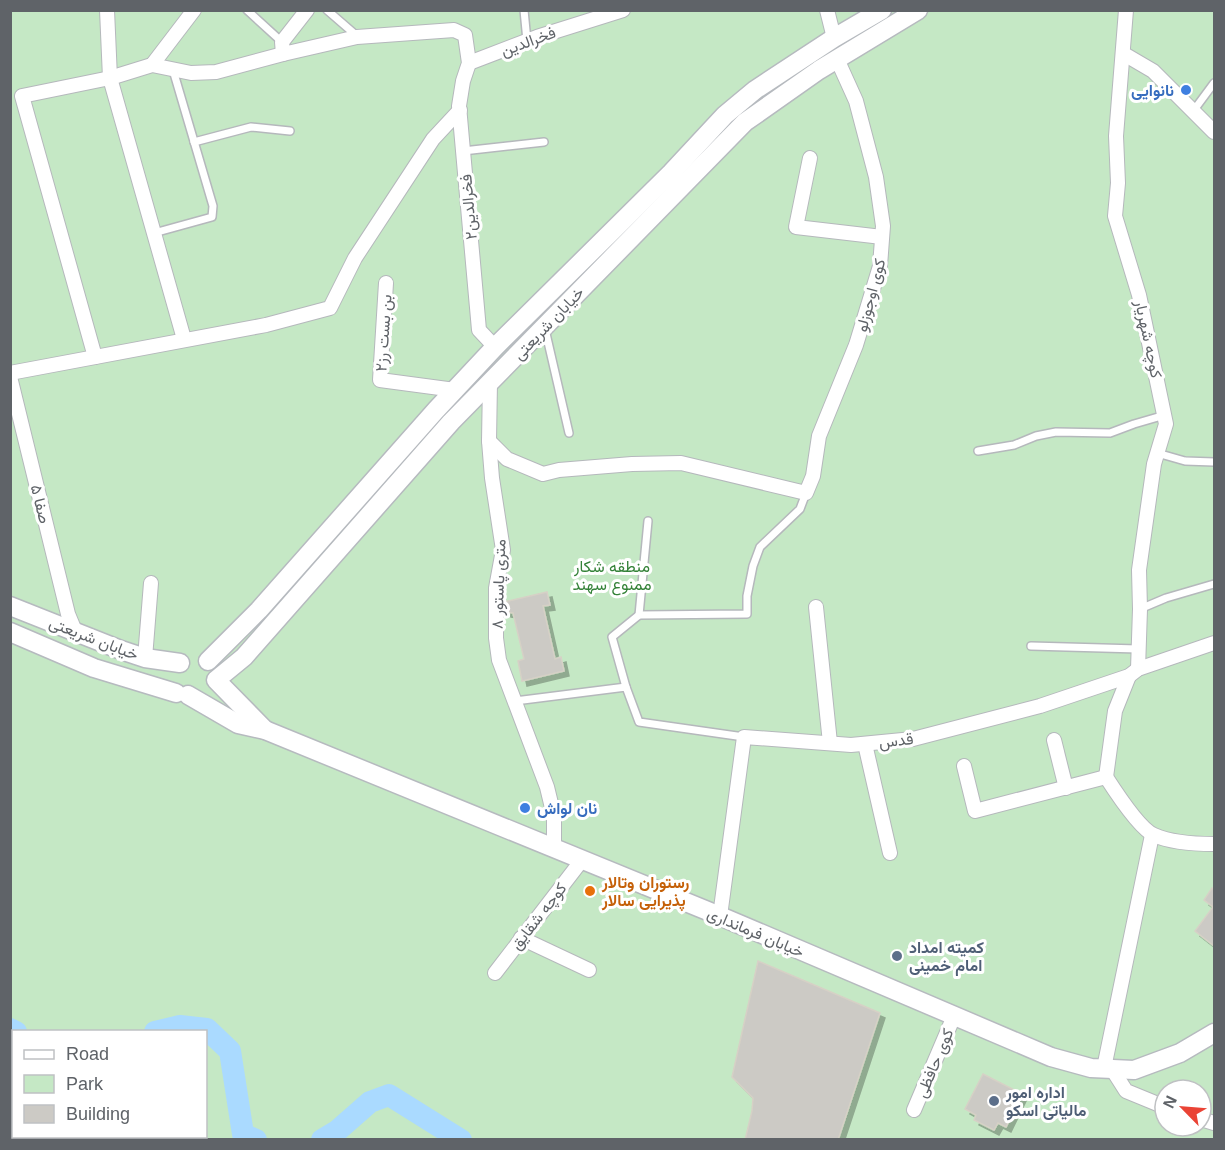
<svg xmlns="http://www.w3.org/2000/svg" width="1225" height="1150" font-family="Arial,Vazirmatn,sans-serif">
	<style>
		.green { fill: #c5e8c5; fill-rule: evenodd }
		.lines { fill: none; stroke-linecap: round; stroke-linejoin: round }
		.river { stroke: #aadaff; stroke-width: 22 }
		.building { fill: #cccac5; stroke: #d6d1c6; stroke-width: 1.5; filter: url(#shadow) }
		.service-casing { stroke: #b5b8bc; stroke-width: 10 }
		.minor-casing { stroke: #b5b8bc; stroke-width: 16 }
		.secondary-casing { stroke: #b6babf; stroke-width: 21 }
		.service { stroke: #fff; stroke-width: 7 }
		.minor { stroke: #fff; stroke-width: 14 }
		.secondary { stroke: #fff; stroke-width: 18 }
		.shop-dot { fill: #3f7fe0; stroke: #fff; stroke-width: 2 }
		.food-dot { fill: #e8710a; stroke: #fff; stroke-width: 2 }
		.service-dot { fill: #5c6f8a; stroke: #fff; stroke-width: 2 }
		.labels { text-anchor: middle; stroke-width: 6; stroke-linejoin: round; paint-order: stroke }
		.street-label { font-size: 16px; fill: #5f6368; stroke: #fff }
		.shop-label { font-size: 16px; font-weight: bold; fill: #366cbe; stroke: #fff; text-anchor: end }
		.park-label { font-size: 16px; fill: #348238; stroke: #fff }
		.food-label { font-size: 16px; font-weight: bold; fill: #c56008; stroke: #fff; text-anchor: start }
		.service-label { font-size: 16px; font-weight: bold; fill: #4e5e75; stroke: #fff; text-anchor: start }
	</style>
	<defs>
		<filter id="shadow"><feDropShadow dx="5" dy="5" stdDeviation="0" flood-color="#0004"/></filter>
	</defs>
	<rect width="100%" height="100%" fill="#f1efe8"/>
	<path class="green" d="M 10,11 L 1214,11 L 1214,1139 L 11,1139 ZM 14,1032 L 206,1032 L 206,1136 L 14,1136 ZM 1165,1090 L 1201,1090 L 1201,1126 L 1165,1126 Z"/>
	<g class="lines">
		<g class="river">
			<polyline points="10,1029 16,1032"/>
			<polyline points="155,1032 180,1026 207,1029 230,1051 243,1134 256,1140"/>
			<polyline points="322,1140 337,1131 370,1102 389,1095 461,1140"/>
		</g>
	</g>
	<g class="building">
		<polygon points="547,592 550,605 543,606 555,659 561,657 564,671 522,681 518,661 524,659 513,613 506,612 504,602"/>
		<polygon points="1212,888 1214,890 1214,946 1195,931 1213,907 1204,900"/>
		<polygon points="758,961 880,1013 838,1140 745,1140 752,1111 753,1098 732,1077"/>
		<polygon points="983,1074 1022,1094 1006,1127 998,1123 994,1130 974,1120 976,1115 965,1109"/>
	</g>
	<g class="lines">
		<defs>
			<g id="service">
				<polyline points="247,10 282,42"/>
				<polyline points="327,10 357,36"/>
				<polyline points="524,10 527,41"/>
				<polyline points="1194,110 1214,83"/>
				<polyline points="194,142 251,127 290,131"/>
				<polyline points="463,151 544,142"/>
				<polyline points="154,233 212,217 213,206 173,70"/>
				<polyline points="545,329 569,433"/>
				<polyline points="978,451 1014,445 1036,436 1056,432 1110,433 1134,424 1165,415"/>
				<polyline points="1157,453 1185,461 1214,462"/>
				<polyline points="1140,609 1166,598 1214,584"/>
				<polyline points="639,615 648,521"/>
				<polyline points="1031,646 1138,649"/>
				<polyline points="626,687 612,637 639,615 747,614 747,596 753,566 760,547 800,509 806,493"/>
				<polyline points="515,701 626,687 639,722 744,737"/>
			</g>
			<g id="minor">
				<polyline points="107,10 110,78 184,339"/>
				<polyline points="827,10 834,38"/>
				<polyline points="1126,10 1116,136 1118,183 1115,216 1139,295 1166,424 1154,464 1139,570 1140,609 1138,669"/>
				<polyline points="283,54 282,42 307,10"/>
				<polyline points="1124,54 1153,71 1214,132"/>
				<polyline points="469,63 537,37 623,10"/>
				<polyline points="152,65 194,10"/>
				<polyline points="810,158 796,227 882,237"/>
				<polyline points="386,283 380,380 455,390"/>
				<polyline points="95,357 22,96 110,78 152,65 191,73 216,72 283,54 357,37 454,30 465,35 469,63 463,81 459,106 479,330 495,347"/>
				<polyline points="10,373 266,325 330,308 355,258 433,139 460,110"/>
				<polyline points="10,377 68,614 75,631"/>
				<polyline points="490,382 489,441 492,478 503,550 496,588 496,638 499,660 547,787 554,816 554,848"/>
				<polyline points="489,441 507,459 543,474 559,470 632,464 681,463 806,493 813,476 819,436 856,345 880,266 883,226 876,177 856,101 837,59"/>
				<polyline points="816,607 830,743"/>
				<polyline points="145,658 151,583"/>
				<polyline points="1054,740 1066,788"/>
				<polyline points="865,744 890,853"/>
				<polyline points="964,766 975,811 1106,777"/>
				<path d="M 1106,777 C 1115,791 1140,829 1154,835 C 1172,843 1195,844 1214,844"/>
				<polyline points="1106,777 1115,711 1129,676"/>
				<polyline points="720,916 744,737 851,745 913,739 1040,706 1129,676 1138,669 1214,643"/>
				<polyline points="521,938 589,970"/>
				<polyline points="495,973 582,860"/>
				<polyline points="1104,1068 1152,835"/>
				<polyline points="1112,1069 1126,1091 1165,1107"/>
				<polyline points="914,1110 954,1016"/>
				<polyline points="1201,1119 1214,1123"/>
			</g>
			<g id="secondary">
				<polyline points="10,606 121,650 145,658 180,663"/>
				<polyline points="10,632 94,668 176,693"/>
				<polyline points="208,661 259,610 436,410 495,347 671,173 725,115 755,90 834,38 882,10"/>
				<polyline points="188,695 238,724 265,730 720,916 1051,1057 1091,1068 1134,1070 1180,1053 1214,1033"/>
				<polyline points="265,730 216,680 244,657 451,422 745,122 819,70 918,10"/>
			</g>
		</defs>
		<use href="#service" class="service-casing"/>
		<use href="#minor" class="minor-casing"/>
		<use href="#secondary" class="secondary-casing"/>
		<use href="#service" class="service"/>
		<use href="#minor" class="minor"/>
		<use href="#secondary" class="secondary"/>
	</g>
	<g class="shop-dot">
		<circle cx="1186" cy="90" r="6"/>
		<circle cx="525" cy="808" r="6"/>
	</g>
	<circle class="food-dot" cx="590" cy="891" r="6"/>
	<g class="service-dot">
		<circle cx="897" cy="956" r="6"/>
		<circle cx="994" cy="1101" r="6"/>
	</g>
	<g class="labels">
		<g class="street-label">
			<text transform="translate(528 41) rotate(-20)" y="6">فخرالدین</text>
			<text transform="translate(468 207) rotate(-95)" y="6">فخرالدین۲</text>
			<text transform="translate(870 295) rotate(-75)" y="6">کوی اوجوزلو</text>
			<text transform="translate(548 323) rotate(-46)" y="6">خیابان شریعتی</text>
			<text transform="translate(383 333) rotate(-86)" y="6">بن بست رز۲</text>
			<text transform="translate(1149 339) rotate(78)" y="6">کوچه شهریار</text>
			<text transform="translate(41 504) rotate(76)" y="6">صفا ۵</text>
			<text transform="translate(498 584) rotate(-88)" y="6">۸ متری پاستور</text>
			<text transform="translate(94 638) rotate(21)" y="6">خیابان شریعتی</text>
			<text transform="translate(896 740) rotate(-7)" y="6">قدس</text>
			<text transform="translate(538 916) rotate(-52)" y="6">کوچه شقایق</text>
			<text transform="translate(756 932) rotate(23)" y="6">خیابان فرمانداری</text>
			<text transform="translate(934 1063) rotate(-67)" y="6">کوی حافظی</text>
		</g>
		<g class="shop-label">
			<text x="1174" y="96">نانوایی</text>
			<text x="537" y="814" text-anchor="start">نان لواش</text>
		</g>
		<g class="park-label">
			<text x="612" y="572">منطقه شکار<tspan x="612" dy="18">ممنوع سهند</tspan></text>
		</g>
		<g class="food-label">
			<text x="602" y="888">رستوران وتالار<tspan x="602" dy="18">پذیرایی سالار</tspan></text>
		</g>
		<g class="service-label">
			<text x="909" y="953">کمیته امداد<tspan x="909" dy="18">امام خمینی</tspan></text>
			<text x="1006" y="1098">اداره امور<tspan x="1006" dy="18">مالیاتی اسکو</tspan></text>
		</g>
	</g>
	<rect width="1225" height="1150" fill="none" stroke="#5f6368" stroke-width="24"/>
	<rect x="12" y="1030" width="195" height="108" fill="#ffffff" stroke="#bfc1c3" stroke-width="1.5"/>
	<rect x="24" y="1050" width="30" height="9" fill="#ffffff" stroke="#bfc1c3" stroke-width="1.5"/>
	<text x="66" y="1060" font-size="18" fill="#5f6368">Road</text>
	<rect x="24" y="1075" width="30" height="18" fill="#c5e8c5" stroke="#bfc1c3" stroke-width="1.5"/>
	<text x="66" y="1090" font-size="18" fill="#5f6368">Park</text>
	<rect x="24" y="1105" width="30" height="18" fill="#cccac5" stroke="#bfc1c3" stroke-width="1.5"/>
	<text x="66" y="1120" font-size="18" fill="#5f6368">Building</text>
	<g transform="translate(1183 1108) rotate(295)"><circle r="28" fill="#ffffff" stroke="#bfc1c3" stroke-width="1.5"/>
	<path d="M0-4.5L10 22L0 15L-10 22Z" fill="#ea4335"/>
	<text y="-9" font-size="16" font-weight="bold" text-anchor="middle" fill="#5f6368">N</text>
	</g>
</svg>
